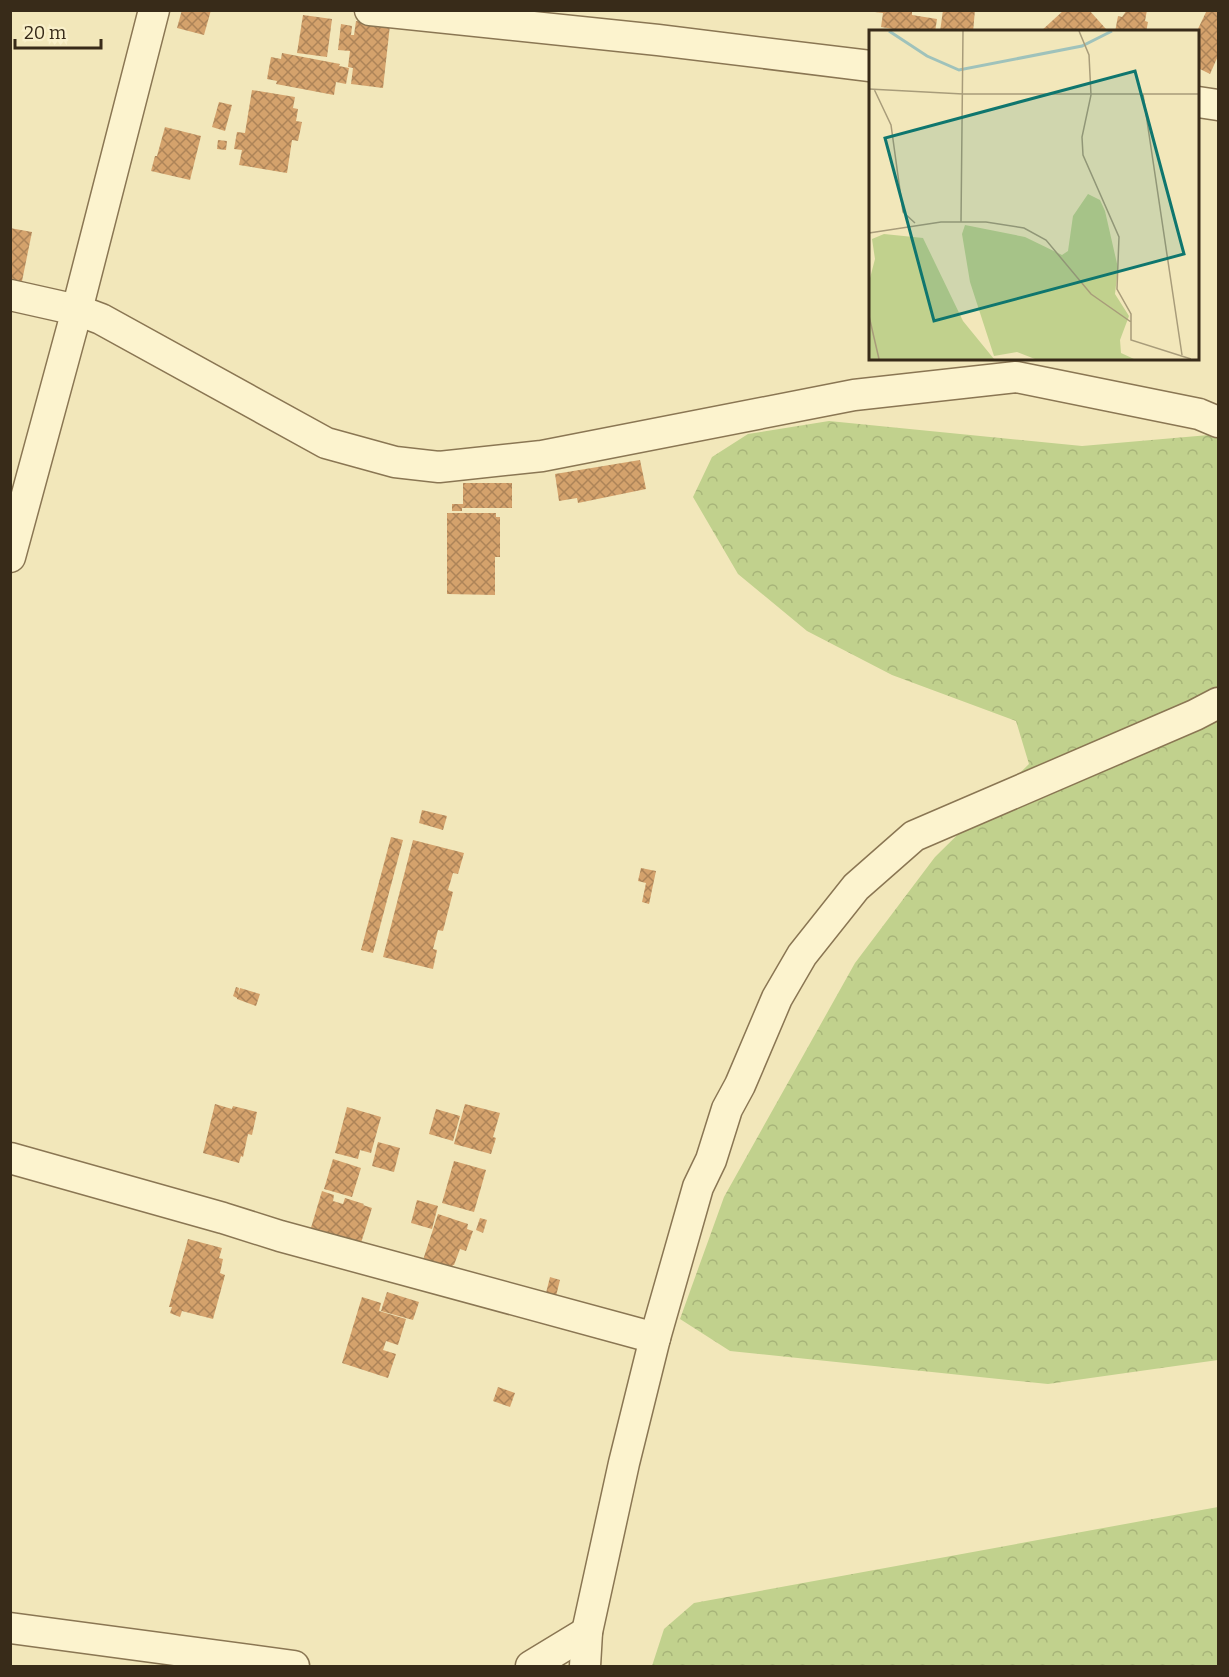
<svg xmlns="http://www.w3.org/2000/svg" width="1229" height="1677" font-family="Bitter,serif">
	<style>
		.forest { fill: url(#forest-crowns) }
		.building { fill: url(#building-cross-hatch) }
		.lines { fill: none; stroke-linecap: round; stroke-linejoin: round }
		.minor-casing { stroke: #8a7653; stroke-width: 33 }
		.minor { stroke: #fcf3ce; stroke-width: 30 }
		.inset-river { fill: none; stroke: #9fc2bb; stroke-width: 3 }
		.inset-road { fill: none; stroke: #a89c7a; stroke-width: 1.5 }
		.view { fill: #0f766e; fill-opacity: 0.15; stroke: #0f766e; stroke-width: 3 }
		.inset-edge { fill: none; stroke: #382b19; stroke-width: 3 }
	</style>
	<defs>
		<pattern id="forest-crowns" width="20" height="18" patternUnits="userSpaceOnUse" patternTransform="scale(1.5)"><rect width="20" height="18" fill="#c1d18d"/><path d="M2 6a3 3 0 1 1 6 0M12 15a3 3 0 1 1 6 0" fill="none" stroke="#a7b479"/></pattern>
		<pattern id="building-cross-hatch" width="8" height="8" patternUnits="userSpaceOnUse" patternTransform="scale(1.5)"><rect width="8" height="8" fill="#d4a26c"/><path d="M0 0l8 8M0 8l8-8" fill="none" stroke="#ad8458"/></pattern>
	</defs>
	<rect width="100%" height="100%" fill="#f2e7ba"/>
	<g class="forest">
		<polygon points="829,421 1082,446 1209,435 1218,437 1218,1360 1048,1384 730,1351 680,1319 724,1197 855,963 935,857 1029,764 1016,721 892,675 807,631 738,574 693,497 712,457 748,434"/>
		<polygon points="1218,1507 1218,1666 652,1666 664,1629 694,1603"/>
	</g>
	<g class="building">
		<polygon points="182,10 211,10 204,35 177,28"/>
		<polygon points="875,10 912,10 912,15 937,19 935,32 912,32 881,27 883,13 875,12"/>
		<polygon points="943,10 975,10 973,32 940,32"/>
		<polygon points="1064,10 1089,10 1106,29 1103,32 1040,32"/>
		<polygon points="1127,10 1147,10 1145,21 1148,22 1146,32 1115,32 1118,16 1122,17"/>
		<polygon points="1207,10 1218,12 1218,56 1210,74 1198,68 1197,31"/>
		<polygon points="303,15 332,19 327,57 297,53"/>
		<polygon points="356,21 390,25 383,88 351,84 353,68 348,67 350,51 338,50 341,24 352,26 351,35 354,35"/>
		<polygon points="282,53 340,64 339,66 349,68 346,84 336,82 334,95 276,84 277,81 267,79 271,57 281,59"/>
		<polygon points="252,90 295,97 293,108 298,109 296,121 302,122 298,141 292,140 287,173 239,165 242,150 234,149 237,132 245,133"/>
		<polygon points="219,102 232,105 225,131 212,127"/>
		<polygon points="165,127 201,136 190,180 151,171 155,156 157,156"/>
		<polygon points="218,140 227,141 226,150 217,149"/>
		<polygon points="10,228 32,232 21,286 10,284"/>
		<polygon points="640,460 646,489 578,503 577,498 559,501 555,474"/>
		<polygon points="463,483 512,483 512,508 462,508 462,511 452,511 452,504 463,504"/>
		<polygon points="447,513 496,513 496,517 500,517 500,557 495,557 495,595 447,594"/>
		<polygon points="422,810 447,816 443,830 419,823"/>
		<polygon points="391,837 403,840 373,953 361,950"/>
		<polygon points="413,840 464,853 458,874 453,873 448,890 453,892 443,931 438,930 433,949 437,950 433,969 383,957"/>
		<polygon points="641,868 656,871 649,904 642,902 646,883 638,881"/>
		<polygon points="236,987 239,988 238,995 240,988 260,994 256,1006 237,999 237,998 233,996"/>
		<polygon points="215,1104 232,1109 233,1106 257,1112 252,1135 248,1134 243,1157 241,1156 239,1163 203,1153"/>
		<polygon points="465,1104 500,1113 493,1137 496,1138 491,1154 454,1144"/>
		<polygon points="347,1107 381,1117 371,1153 360,1150 358,1159 335,1153"/>
		<polygon points="436,1109 460,1116 453,1141 429,1134"/>
		<polygon points="378,1142 400,1148 394,1172 372,1166"/>
		<polygon points="333,1159 361,1168 352,1197 324,1189"/>
		<polygon points="454,1161 486,1170 474,1212 442,1203"/>
		<polygon points="322,1191 334,1195 333,1201 343,1204 345,1198 364,1204 363,1205 372,1208 360,1246 310,1231"/>
		<polygon points="417,1200 438,1206 432,1229 411,1223"/>
		<polygon points="438,1214 468,1224 467,1229 473,1231 466,1251 460,1249 454,1265 453,1265 451,1269 423,1260"/>
		<polygon points="480,1218 487,1220 483,1233 476,1230"/>
		<polygon points="188,1239 222,1248 219,1258 223,1259 220,1273 225,1275 213,1319 182,1311 180,1317 170,1313 172,1307 169,1307"/>
		<polygon points="550,1277 560,1280 555,1300 545,1297"/>
		<polygon points="387,1292 419,1302 413,1320 381,1311"/>
		<polygon points="362,1297 381,1303 379,1311 406,1319 398,1345 386,1341 383,1350 396,1354 388,1378 342,1363"/>
		<polygon points="498,1387 515,1393 510,1407 493,1401"/>
	</g>
	<g class="lines">
		<defs>
			<g id="minor">
				<polyline points="370,10 658,40 870,66"/>
				<polyline points="1198,102 1218,105"/>
				<polyline points="10,295 77,310 101,319 326,443 395,462 439,467 542,456 854,395 1016,377 1199,414 1218,422"/>
				<polyline points="10,557 77,310 154,10"/>
				<polyline points="10,1158 223,1218 280,1236 655,1338"/>
				<polyline points="10,1628 294,1666"/>
				<polyline points="531,1666 587,1632"/>
				<polyline points="585,1666 587,1632 624,1463 655,1338 698,1187 711,1160 727,1109 740,1085 777,998 802,955 856,887 914,836 1195,715 1218,703"/>
			</g>
		</defs>
		<use href="#minor" class="minor-casing"/>
		<use href="#minor" class="minor"/>
	</g>
	<g transform="translate(869 30)">
		<rect width="330" height="330" fill="#f2e7ba"/>
		<path d="M 219,164 L 231,170 L 236,181 L 249,238 L 246,264 L 260,286 L 251,310 L 252,323 L 265,329 L 166,329 L 148,322 L 125,326 L 101,252 L 93,204 L 96,195 L 156,207 L 193,225 L 199,221 L 204,186 ZM 15,204 L 54,208 L 94,291 L 125,329 L 0,329 L 0,252 L 6,229 L 3,209 Z" fill="#c1d18d"/>
		<path class="inset-river" d="M 20,1 L 58,26 L 90,40 L 213,16 L 243,1"/>
		<path class="inset-road" d="M 210,1 L 220,25 L 222,65 L 213,107 L 214,125 L 250,207 L 248,259 L 262,284 L 262,310 L 322,329M 0,59 L 94,64 L 330,64M 5,59 L 22,95 L 34,182 L 46,193M 274,64 L 313,325M 92,192 L 94,1M 0,203 L 72,192 L 117,192 L 155,198 L 177,210 L 222,264 L 262,292M 0,286 L 10,329"/>
		<path class="view" d="M 266,41 L 315,224 L 65,291 L 16,108 Z"/>
		<rect width="330" height="330" class="inset-edge"/>
	</g>
	<rect width="1229" height="1677" fill="none" stroke="#382b19" stroke-width="24"/>
	<path d="M15 39v9h86v-9" fill="none" stroke="#382b19" stroke-width="3"/>
	<text x="24" y="39" font-size="18" fill="#382b19" stroke="#f9f0ca" stroke-width="4.5" paint-order="stroke">20 m</text>
</svg>
